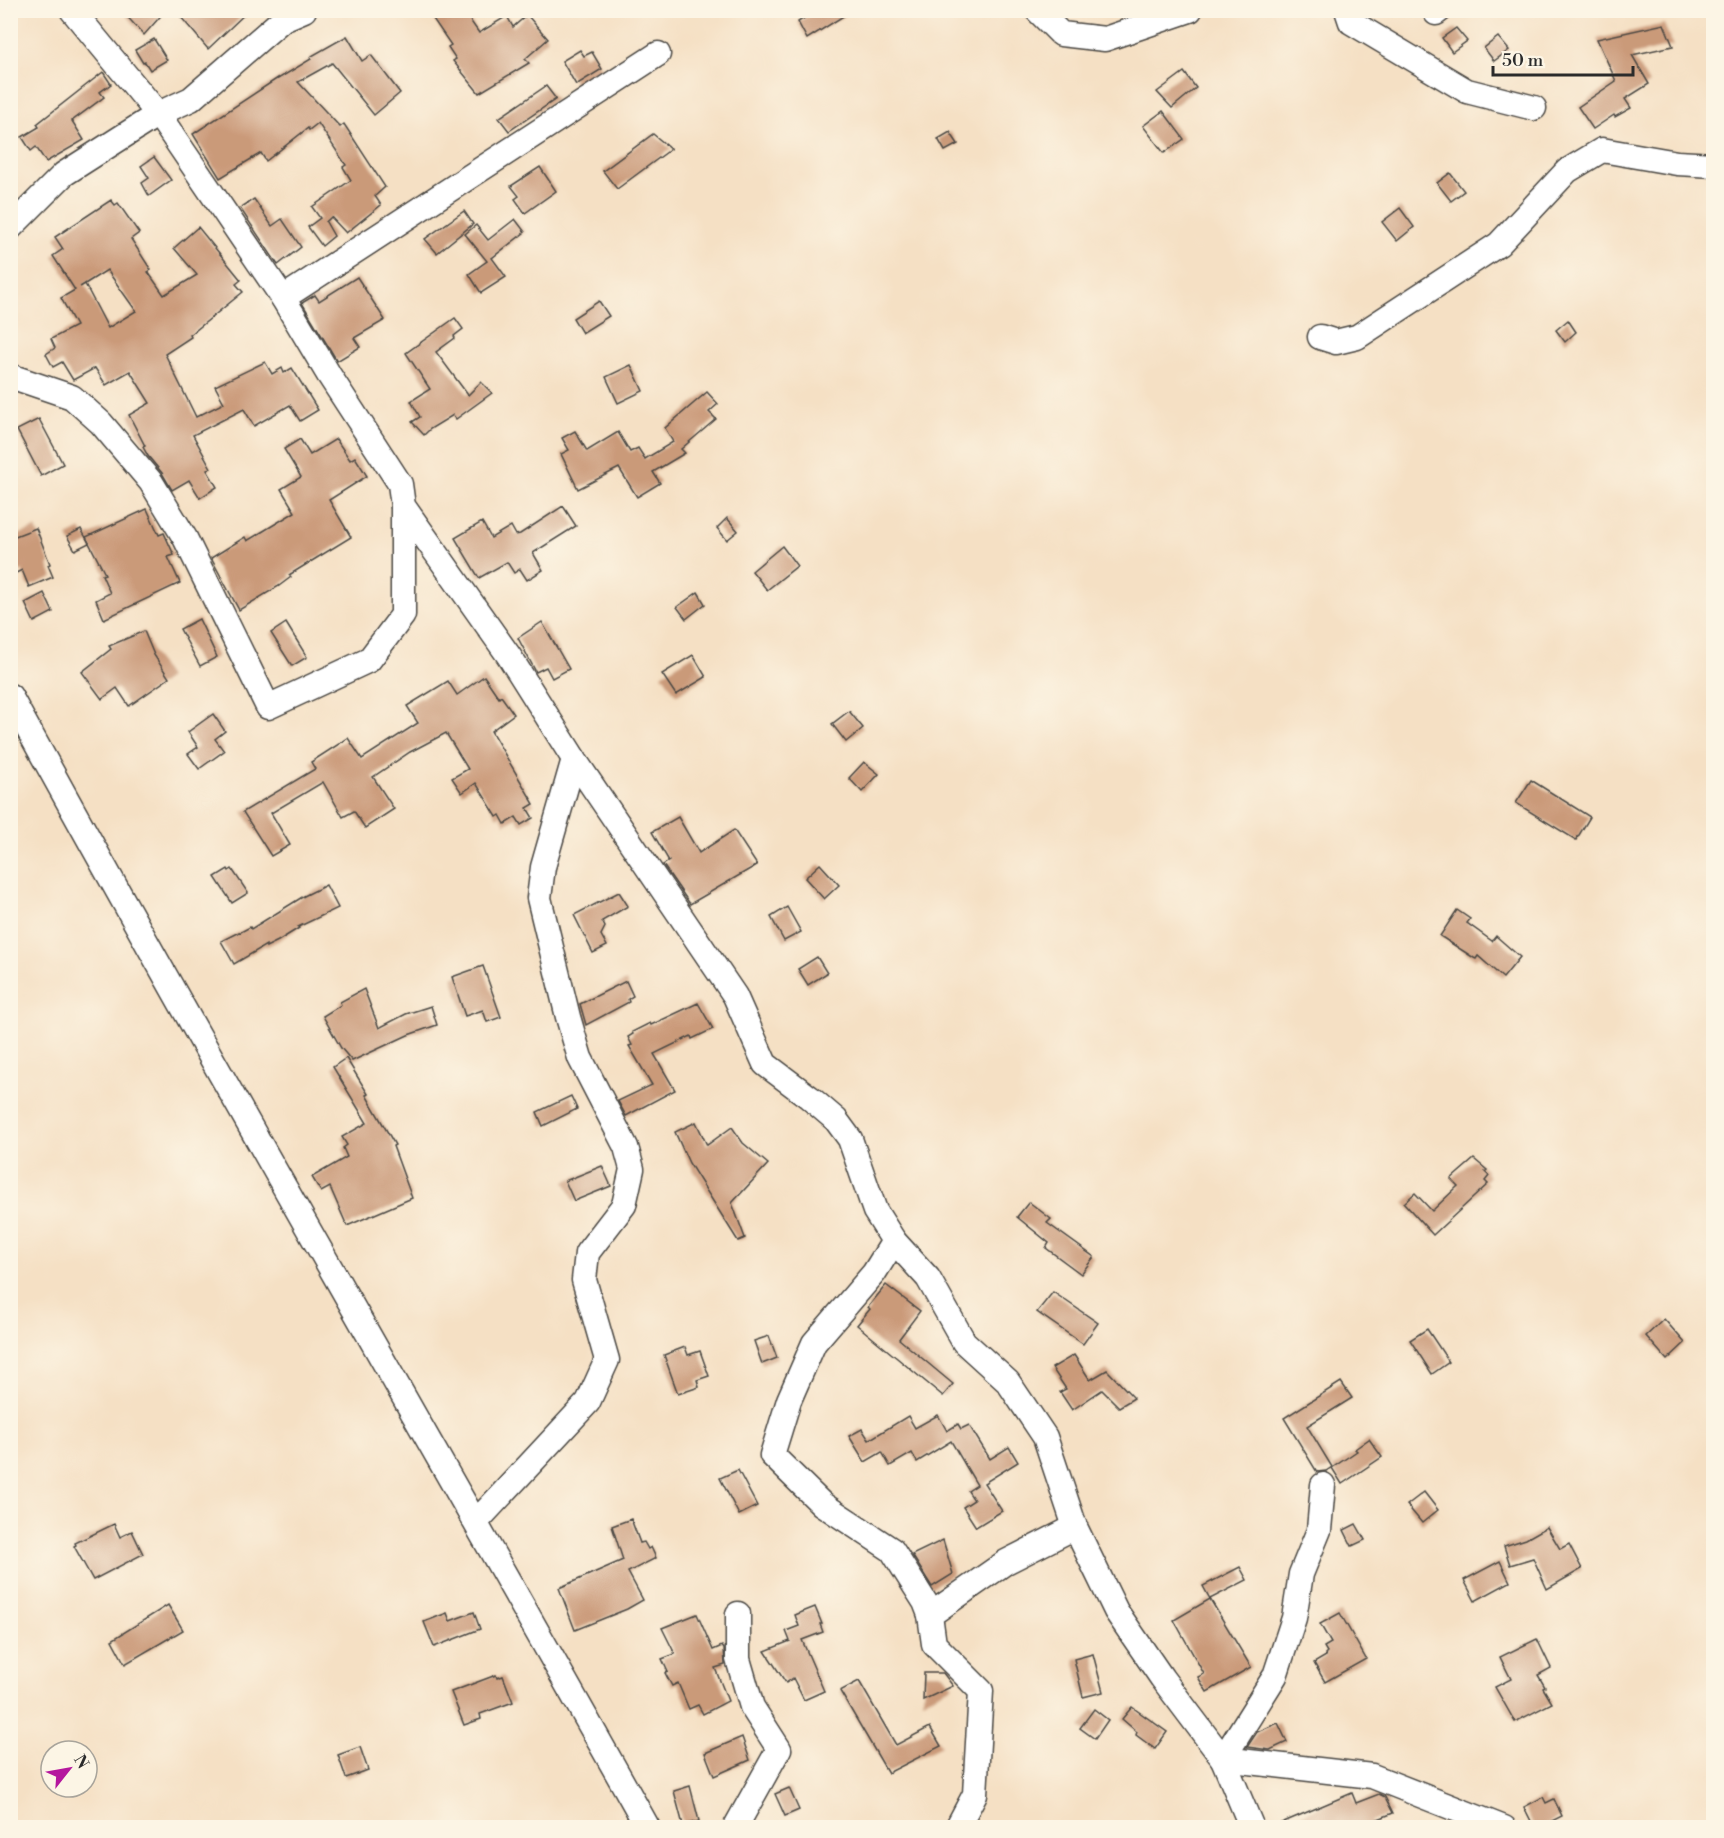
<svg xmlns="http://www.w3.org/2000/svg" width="1724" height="1838" font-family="'Libre Bodoni',serif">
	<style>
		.building { fill: #ca9a79; fill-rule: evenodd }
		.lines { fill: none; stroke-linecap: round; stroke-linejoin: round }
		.minor-casing { stroke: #494642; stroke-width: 27 }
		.minor { stroke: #fff; stroke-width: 24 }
	</style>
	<rect width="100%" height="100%" fill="#fcf5e5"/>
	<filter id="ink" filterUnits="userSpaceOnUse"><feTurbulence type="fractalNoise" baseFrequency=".0167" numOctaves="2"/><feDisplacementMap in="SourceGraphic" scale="12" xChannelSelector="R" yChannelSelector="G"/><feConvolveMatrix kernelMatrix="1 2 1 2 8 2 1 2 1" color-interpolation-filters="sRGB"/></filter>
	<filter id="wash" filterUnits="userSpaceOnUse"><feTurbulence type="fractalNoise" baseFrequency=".008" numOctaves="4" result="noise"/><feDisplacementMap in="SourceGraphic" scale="24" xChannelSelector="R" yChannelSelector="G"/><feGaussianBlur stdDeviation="1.35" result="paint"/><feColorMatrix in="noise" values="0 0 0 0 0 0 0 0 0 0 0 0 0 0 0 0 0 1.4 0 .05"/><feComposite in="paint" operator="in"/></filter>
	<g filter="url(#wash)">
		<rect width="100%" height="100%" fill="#f5e0c4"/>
		<g id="blocks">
			<g class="building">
				<polygon points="121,10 166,10 144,35"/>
				<polygon points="175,10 249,10 208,49"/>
				<polygon points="427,10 463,10 479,33 507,16 513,27 527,15 548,39 525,59 529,63 479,93 453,61 456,59 448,47 451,45"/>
				<polygon points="817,10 853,10 807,39 798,22"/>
				<polygon points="1664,24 1673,46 1632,55 1649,84 1625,99 1631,108 1615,117 1614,115 1593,129 1578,107 1616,81 1597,39"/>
				<polygon points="1456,28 1467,41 1452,52 1442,38"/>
				<polygon points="347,36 362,61 371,55 400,93 374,115 332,63 298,82 340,127 344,124 385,187 375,196 381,205 346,233 331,217 326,222 334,236 322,246 308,227 320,218 312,207 351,180 343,167 346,165 318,123 309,130 308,128 266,161 261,153 220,178 193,134 278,78 278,79 311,59 310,57"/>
				<polygon points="1498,37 1509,50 1494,61 1484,48"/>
				<polygon points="154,39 167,60 150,70 145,62 143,63 135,50"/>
				<polygon points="580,50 584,56 592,52 602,69 576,85 562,61"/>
				<polygon points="103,72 111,84 100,92 104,97 72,121 84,140 46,162 36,147 31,151 22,137 39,127 37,124"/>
				<polygon points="1184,72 1196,88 1172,108 1157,92"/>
				<polygon points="546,86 556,99 509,131 499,118"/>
				<polygon points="1163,111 1184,139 1164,153 1143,126"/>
				<polygon points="950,132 958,144 945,151 938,139"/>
				<polygon points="653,134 671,149 617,189 603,171"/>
				<polygon points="154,157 171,180 149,196 142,183 149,178 141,166"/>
				<polygon points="540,167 556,191 525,213 515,199 519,196 511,186"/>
				<polygon points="1450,173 1464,191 1451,201 1437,183"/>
				<polygon points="254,199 272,226 282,219 301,247 278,265 240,208"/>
				<path d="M 111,200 L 115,205 L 118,203 L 139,233 L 131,239 L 151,270 L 148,272 L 164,295 L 197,275 L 174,248 L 198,227 L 241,280 L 236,284 L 243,292 L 190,335 L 191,337 L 165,354 L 196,417 L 224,403 L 215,386 L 265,362 L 272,374 L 282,368 L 284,373 L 292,368 L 318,410 L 300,421 L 290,405 L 254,426 L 244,409 L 193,435 L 211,468 L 207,470 L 217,487 L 200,498 L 189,480 L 172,490 L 162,473 L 148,456 L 143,447 L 145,446 L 129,415 L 150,403 L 130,371 L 106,385 L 95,368 L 73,380 L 62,362 L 53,367 L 46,354 L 55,348 L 51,339 L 76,326 L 61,298 L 75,290 L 53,256 L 63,249 L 55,237 ZM 107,270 L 136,311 L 108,328 L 85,284 L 80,287 Z"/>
				<polygon points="1400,208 1414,227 1397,241 1382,222"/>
				<polygon points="464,211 473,224 437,253 425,239"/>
				<polygon points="515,219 525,232 492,258 506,277 481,293 469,274 487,261 465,234 476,225 488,240"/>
				<polygon points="357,277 385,320 354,338 360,347 337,361 302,303 315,295 319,301"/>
				<polygon points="599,301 609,316 582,333 573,318"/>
				<polygon points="455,318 463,329 454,336 455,338 436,352 468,395 481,382 492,393 456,419 453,415 430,429 424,435 412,422 420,417 411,401 430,389 406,353"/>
				<polygon points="1568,320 1576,332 1565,342 1556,330"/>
				<polygon points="631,365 643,391 618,403 606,377"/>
				<polygon points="707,392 718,404 709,412 716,419 681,449 685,453 653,472 660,483 637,497 619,468 578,489 561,454 569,450 562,438 575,431 587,451 618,432 630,452 638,448 645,459 673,442 665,428"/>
				<polygon points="39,419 63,464 41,476 17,430"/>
				<polygon points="300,439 310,455 336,439 350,460 355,457 367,476 329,500 351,537 289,575 291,577 279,586 239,610 211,558 245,537 247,541 295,512 281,489 301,477 284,449"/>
				<polygon points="563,506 576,526 533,553 543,570 527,580 520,569 514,573 507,562 479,578 455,538 482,522 491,538 511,526 516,535 520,534"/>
				<polygon points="147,509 159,535 164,533 174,555 168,557 180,583 104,619 96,600 110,593 102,575 105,574 86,537"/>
				<polygon points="727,518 738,531 727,540 717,528"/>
				<polygon points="36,528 50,564 48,565 53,577 29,587 22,570 10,576 10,538"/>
				<polygon points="81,529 89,543 75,550 67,536"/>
				<polygon points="782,546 797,566 767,590 752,571"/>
				<polygon points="698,592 705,604 686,619 677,607"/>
				<polygon points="44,593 53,612 34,622 25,603"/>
				<polygon points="199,619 217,657 200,666 180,629"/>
				<polygon points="542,622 569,669 552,678 546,667 536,672 518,638"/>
				<polygon points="286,623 307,657 292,666 271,633"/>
				<polygon points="144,631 154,655 169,678 129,706 117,688 102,699 82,672 111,649 109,646"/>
				<polygon points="693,655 706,677 676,695 662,674"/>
				<polygon points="484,676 499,698 501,696 514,714 491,731 534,804 527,808 533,818 521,825 516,817 505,824 500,815 497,817 476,783 462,793 452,778 468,769 446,733 410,752 373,777 394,809 365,828 354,811 343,817 323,782 271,813 290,845 271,856 243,812 315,769 311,762 348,738 362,759 418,723 407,706 448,681 457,695"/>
				<polygon points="849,711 863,728 846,742 832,724"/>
				<polygon points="213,714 225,731 215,739 224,751 199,769 188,754 198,747 188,732"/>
				<polygon points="864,762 879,774 862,792 849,778"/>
				<polygon points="1531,780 1590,817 1576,840 1516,803"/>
				<polygon points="678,817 699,853 734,830 757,865 690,904 663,865 669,861 652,832"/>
				<polygon points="820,864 839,885 824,899 805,878"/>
				<polygon points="228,869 229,871 232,869 248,893 232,903 215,877"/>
				<polygon points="326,885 338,908 298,927 299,928 278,941 266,947 266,945 234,964 221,941 239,932 239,933 250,927 251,929 304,896"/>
				<polygon points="619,892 628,906 602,921 605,927 601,935 607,946 593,953 574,915"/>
				<polygon points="787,907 801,932 784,941 771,917"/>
				<polygon points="1457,910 1470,919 1467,923 1492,941 1496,936 1520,957 1503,978 1478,956 1476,959 1474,958 1440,936"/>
				<polygon points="817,957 827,973 808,985 798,969"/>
				<polygon points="483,966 501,1017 487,1022 483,1010 465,1016 452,977"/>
				<polygon points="626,981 633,996 628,999 629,1002 586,1025 580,1004"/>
				<polygon points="364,989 379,1028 406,1014 431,1006 437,1025 408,1035 352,1061 341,1048 323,1016 341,1005 340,1002"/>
				<polygon points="698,1003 713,1029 692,1039 691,1036 654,1054 675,1090 626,1116 618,1101 652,1085 629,1046 632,1045 628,1037 633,1034 632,1032 650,1023 651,1025"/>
				<polygon points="346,1058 368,1094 366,1095 395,1145 393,1146 412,1198 347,1226 330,1187 321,1192 312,1177 347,1157 343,1148 347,1145 342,1137 367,1123 333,1067"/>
				<polygon points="571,1096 577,1109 543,1126 537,1112"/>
				<polygon points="696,1122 707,1145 732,1127 743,1143 768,1164 732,1203 745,1238 738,1241 689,1163 675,1132"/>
				<polygon points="1474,1159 1487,1170 1485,1172 1489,1176 1485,1181 1488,1184 1433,1235 1404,1203 1415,1193 1432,1211 1458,1186 1451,1179"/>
				<polygon points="602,1166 611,1186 574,1201 565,1181"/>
				<polygon points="1029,1202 1051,1219 1047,1223 1094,1257 1081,1274 1046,1248 1049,1243 1017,1217"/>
				<polygon points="886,1285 920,1311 899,1339 953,1384 943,1396 857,1325 870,1309 868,1307"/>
				<polygon points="1053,1292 1098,1323 1083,1344 1037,1312"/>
				<polygon points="1664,1319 1685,1343 1667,1360 1646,1336"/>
				<polygon points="1427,1329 1449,1362 1432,1374 1410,1340"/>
				<polygon points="769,1336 777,1358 762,1364 754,1341"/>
				<polygon points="685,1347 688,1355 700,1351 709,1376 697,1380 699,1387 678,1394 664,1355"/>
				<polygon points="1074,1355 1090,1380 1107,1370 1134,1398 1119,1407 1102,1390 1072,1410 1060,1392 1066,1389 1052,1368"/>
				<polygon points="1341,1382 1352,1398 1307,1426 1332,1467 1326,1471 1317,1472 1284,1418"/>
				<polygon points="938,1415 947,1431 958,1424 961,1429 969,1425 990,1459 1009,1447 1018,1462 984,1483 1002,1511 976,1527 963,1507 974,1500 968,1491 977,1485 951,1441 917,1462 912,1453 890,1466 882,1452 865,1462 849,1436 862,1429 869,1440 908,1416 915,1428"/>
				<polygon points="1369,1439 1382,1457 1342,1484 1332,1468 1357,1451 1355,1449"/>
				<polygon points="738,1470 757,1506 739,1515 720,1478"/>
				<polygon points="1424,1492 1438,1510 1422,1523 1407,1505"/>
				<polygon points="631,1519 640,1543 644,1542 648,1549 651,1547 656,1558 628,1572 643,1600 627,1609 575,1630 559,1588 623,1560 612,1526"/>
				<polygon points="114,1524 120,1537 132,1531 143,1554 93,1580 74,1546 76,1545 75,1543"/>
				<polygon points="1356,1524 1365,1540 1352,1546 1344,1530"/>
				<polygon points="1547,1527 1560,1549 1569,1544 1582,1569 1547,1589 1533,1558 1510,1565 1504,1546 1526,1539"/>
				<polygon points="943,1540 953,1574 932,1587 912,1555"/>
				<polygon points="1500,1561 1510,1582 1475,1601 1464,1580"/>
				<polygon points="1240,1567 1247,1580 1210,1599 1203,1586"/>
				<polygon points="1210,1599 1251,1667 1207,1692 1198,1677 1204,1674 1174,1620"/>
				<polygon points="168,1605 183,1630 125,1664 112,1640"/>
				<polygon points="815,1607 822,1624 820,1624 823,1632 802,1640 824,1691 804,1700 793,1678 786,1683 765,1651 790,1641 786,1631 799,1626 795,1615"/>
				<polygon points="474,1612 480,1629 434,1647 424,1622 447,1613 450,1621"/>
				<polygon points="1340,1613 1366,1659 1325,1682 1314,1663 1326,1656 1325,1654 1327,1652 1324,1647 1331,1643 1320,1624"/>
				<polygon points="697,1614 713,1650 722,1646 724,1649 725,1665 715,1668 728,1701 703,1714 698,1705 689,1709 678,1683 672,1686 665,1673 668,1672 662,1659 675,1654 662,1628"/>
				<polygon points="1537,1639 1551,1668 1538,1675 1545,1687 1543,1688 1552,1703 1515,1722 1495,1687 1511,1679 1500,1657"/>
				<polygon points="1093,1654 1103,1692 1083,1697 1074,1659"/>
				<polygon points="924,1673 943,1673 953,1686 923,1700"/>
				<polygon points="496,1675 497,1678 503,1676 513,1702 480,1714 481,1719 464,1725 451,1692"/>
				<polygon points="859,1681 896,1745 930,1727 941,1746 888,1773 840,1691"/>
				<polygon points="1132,1707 1167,1732 1155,1749 1136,1735 1137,1732 1122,1719"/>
				<polygon points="1094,1709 1108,1720 1095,1739 1080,1728"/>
				<polygon points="1278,1723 1287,1742 1270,1750 1247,1747 1257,1732"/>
				<polygon points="742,1737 750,1760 714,1776 705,1753"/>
				<polygon points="360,1747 368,1770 346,1778 338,1755"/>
				<polygon points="690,1786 699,1821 683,1825 674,1791"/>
				<polygon points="789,1788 799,1810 785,1816 775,1794"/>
				<polygon points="1352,1793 1356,1803 1379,1794 1385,1797 1393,1813 1371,1822 1373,1827 1272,1827"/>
				<polygon points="1543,1797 1546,1803 1554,1799 1562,1816 1540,1827 1534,1827 1524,1807"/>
			</g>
		</g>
	</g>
	<g filter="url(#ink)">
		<use href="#blocks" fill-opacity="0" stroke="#494642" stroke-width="1.5"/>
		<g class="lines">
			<defs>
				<g id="minor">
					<polyline points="72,10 158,114 283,298 329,375 400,484 403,506 509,656 574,759 735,996 765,1064 809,1097 836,1120 850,1139 875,1211 894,1241 928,1278 964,1342 1008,1382 1045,1437 1075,1527 1116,1611 1162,1678 1223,1759 1252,1828"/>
					<polyline points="1037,10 1061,34 1105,39 1190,10"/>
					<polyline points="1347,10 1351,22 1467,91 1534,108"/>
					<polyline points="1434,10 1436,13 1440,10"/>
					<polyline points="10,228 64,174 158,114 191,99 283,19 304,10"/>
					<polyline points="283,298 658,54"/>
					<polyline points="1320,337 1336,342 1357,337 1499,244 1567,171 1602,150 1677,163 1714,165"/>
					<polyline points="10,376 72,397 101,423 151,482 185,538 268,707 369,660 403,615 403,506"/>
					<path d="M 10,696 C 218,1076 436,1450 648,1828"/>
					<polyline points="894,1241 874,1273 814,1343 789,1400 772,1455 822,1504 892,1550 925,1602 930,1615"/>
					<polyline points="1323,1485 1319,1530 1301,1574 1294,1618 1275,1676 1223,1759 1372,1776 1504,1828"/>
					<polyline points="476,1522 588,1402 607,1360 584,1280 587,1253 624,1205 632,1169 626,1147 580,1058 568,1017 539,898 543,867 574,759"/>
					<polyline points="735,1828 779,1749 752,1707 738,1659 738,1614"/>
					<polyline points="957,1828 975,1794 981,1691 934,1644 930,1615 1006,1562 1075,1527"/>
				</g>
			</defs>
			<use href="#minor" class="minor-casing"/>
			<use href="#minor" class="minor"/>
		</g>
	</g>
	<rect width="1724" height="1838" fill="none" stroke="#fcf5e5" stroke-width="36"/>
	<g transform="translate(69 1769) rotate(59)"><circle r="28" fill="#fcf5e5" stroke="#a8a49b" stroke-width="1.5"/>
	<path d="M0-4.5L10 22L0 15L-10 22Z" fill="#b5179e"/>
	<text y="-9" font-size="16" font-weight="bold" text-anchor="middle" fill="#2b2b2b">N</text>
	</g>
	<path d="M1493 66v9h140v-9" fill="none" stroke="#2b2b2b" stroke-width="3"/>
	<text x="1502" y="66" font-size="18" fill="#2b2b2b" stroke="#fcf5e5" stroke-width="4.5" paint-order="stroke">50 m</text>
</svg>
